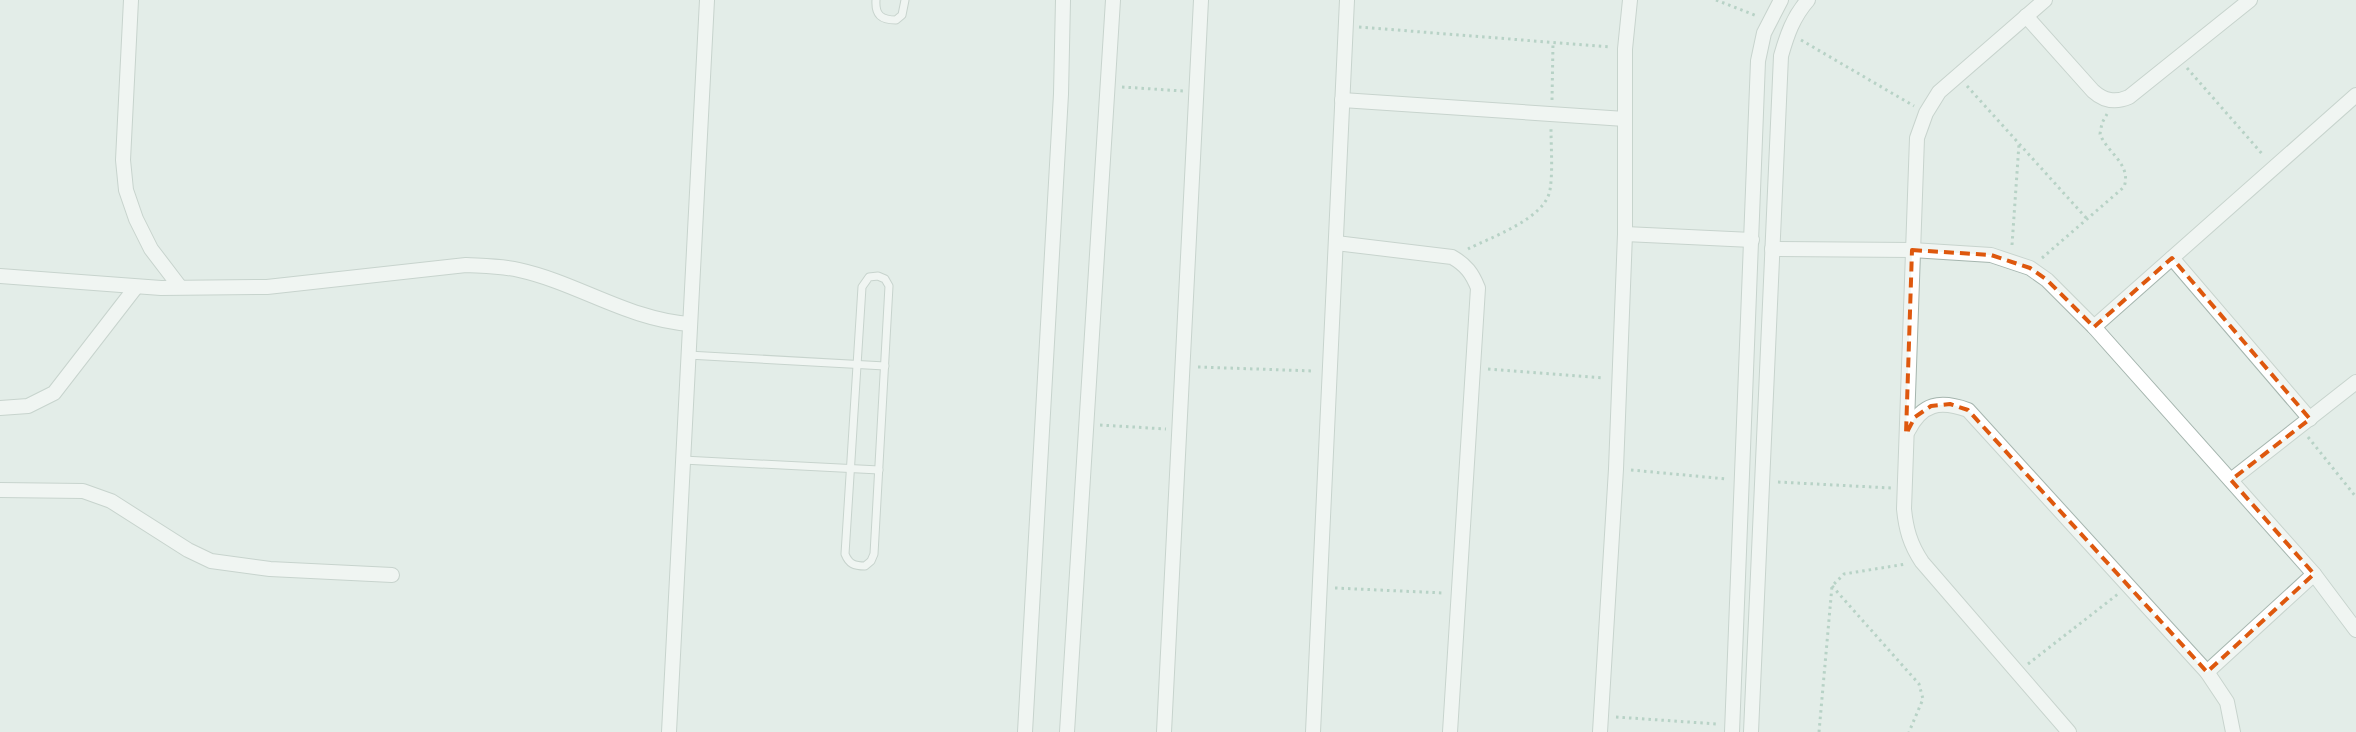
<svg xmlns="http://www.w3.org/2000/svg" width="2356" height="732" font-family="'Sofia Sans Condensed',sans-serif">
	<style>
		.lines { fill: none; stroke-linecap: round; stroke-linejoin: round }
		.service-casing { stroke: #a5b5ae; stroke-width: 9 }
		.minor-casing { stroke: #a5b5ae; stroke-width: 16 }
		.path { stroke: #82b29e; stroke-width: 3; stroke-dasharray: 2.5 4; stroke-linecap: butt }
		.service { stroke: #fff; stroke-width: 7 }
		.minor { stroke: #fff; stroke-width: 14 }
		.marked { fill: none; stroke: #de580e; stroke-width: 4; stroke-dasharray: 10 6; stroke-linejoin: round }
	</style>
	<rect width="100%" height="100%" fill="#e3ede8"/>
	<g class="lines">
		<defs>
			<g id="service">
				<path d="M 876,0 C 875,15 881,20 896,20 L 902,15 L 905,0"/>
				<path d="M 878,276 L 885,279 L 889,286 L 874,554 L 871,561 L 865,566 C 854,566 849,564 845,554 L 862,287 L 869,277 Z"/>
				<polyline points="688,355 885,366"/>
				<polyline points="683,460 879,470"/>
			</g>
			<g id="minor">
				<polyline points="131,0 123,160 126,190 136,219 151,249 180,287"/>
				<path d="M 2045,0 L 1939,92 L 1926,113 L 1917,138 L 1904,509 C 1906,529 1910,544 1922,562 L 2069,732"/>
				<path d="M 2026,16 L 2093,91 C 2104,101 2115,103 2129,97 L 2250,0"/>
				<polyline points="1342,100 1625,119"/>
				<polyline points="1625,234 1752,240"/>
				<path d="M 1336,243 L 1452,257 C 1466,265 1472,273 1478,288 L 1450,732"/>
				<polyline points="1772,249 1912,250 1991,255 2030,268 2047,280 2094,327 2314,574 2356,630"/>
				<polyline points="2172,258 2310,419"/>
				<path d="M 0,276 L 161,288 L 267,287 L 466,265 C 484,266 502,266 519,270 C 578,283 629,320 690,324"/>
				<polyline points="2094,327 2356,95"/>
				<polyline points="0,408 28,406 54,393 136,287"/>
				<path d="M 1908,431 C 1922,403 1940,400 1968,410 L 2207,672 L 2227,702 L 2233,732"/>
				<polyline points="2231,480 2356,382"/>
				<polyline points="0,490 83,491 111,501 188,550 211,561 270,569 392,575"/>
				<polyline points="2207,672 2314,574"/>
				<polyline points="669,732 707,0"/>
				<polyline points="1025,732 1061,94 1063,0"/>
				<polyline points="1067,732 1113,0"/>
				<polyline points="1164,732 1201,0"/>
				<polyline points="1313,732 1347,0"/>
				<polyline points="1600,732 1616,469 1625,234 1625,49 1630,0"/>
				<polyline points="1732,732 1758,61 1764,33 1781,0"/>
				<path d="M 1751,732 L 1781,56 C 1787,35 1793,17 1808,0"/>
			</g>
		</defs>
		<use href="#service" class="service-casing"/>
		<use href="#minor" class="minor-casing"/>
		<g class="path">
			<polyline points="1716,0 1757,16"/>
			<polyline points="1359,27 1610,47"/>
			<polyline points="1801,40 1914,106"/>
			<polyline points="2187,68 2264,156"/>
			<polyline points="1967,86 2088,220"/>
			<polyline points="1122,87 1183,91"/>
			<polyline points="1552,100 1553,43"/>
			<polyline points="2012,245 2019,144"/>
			<path d="M 1468,249 C 1491,237 1545,219 1550,190 C 1553,171 1551,148 1551,129"/>
			<path d="M 2042,258 L 2124,187 C 2132,164 2107,153 2100,134 L 2102,123 L 2107,114"/>
			<polyline points="1198,367 1314,371"/>
			<polyline points="1488,369 1604,378"/>
			<polyline points="1100,425 1166,429"/>
			<polyline points="2308,437 2356,497"/>
			<polyline points="1631,470 1727,479"/>
			<polyline points="1778,482 1891,488"/>
			<polyline points="1832,586 1919,684 1923,699 1909,732"/>
			<polyline points="1335,588 1444,593"/>
			<polyline points="2028,664 2118,594"/>
			<polyline points="1616,717 1717,724"/>
			<polyline points="1819,732 1832,586 1844,574 1906,564"/>
		</g>
		<use href="#service" class="service"/>
		<use href="#minor" class="minor"/>
	</g>
	<path d="M0 0H2356V732H0ZM 1912,250 L 1991,255 L 2030,268 L 2047,280 L 2094,327 L 2172,258 L 2310,419 L 2231,480 L 2314,574 L 2207,672 L 1968,410 L 1950,404 L 1931,406 L 1915,417 L 1906,434 Z" fill="#e3ede8" fill-opacity=".55" fill-rule="evenodd"/>
	<path class="marked" d="M 1912,250 L 1991,255 L 2030,268 L 2047,280 L 2094,327 L 2172,258 L 2310,419 L 2231,480 L 2314,574 L 2207,672 L 1968,410 L 1950,404 L 1931,406 L 1915,417 L 1906,434 Z"/>
</svg>
